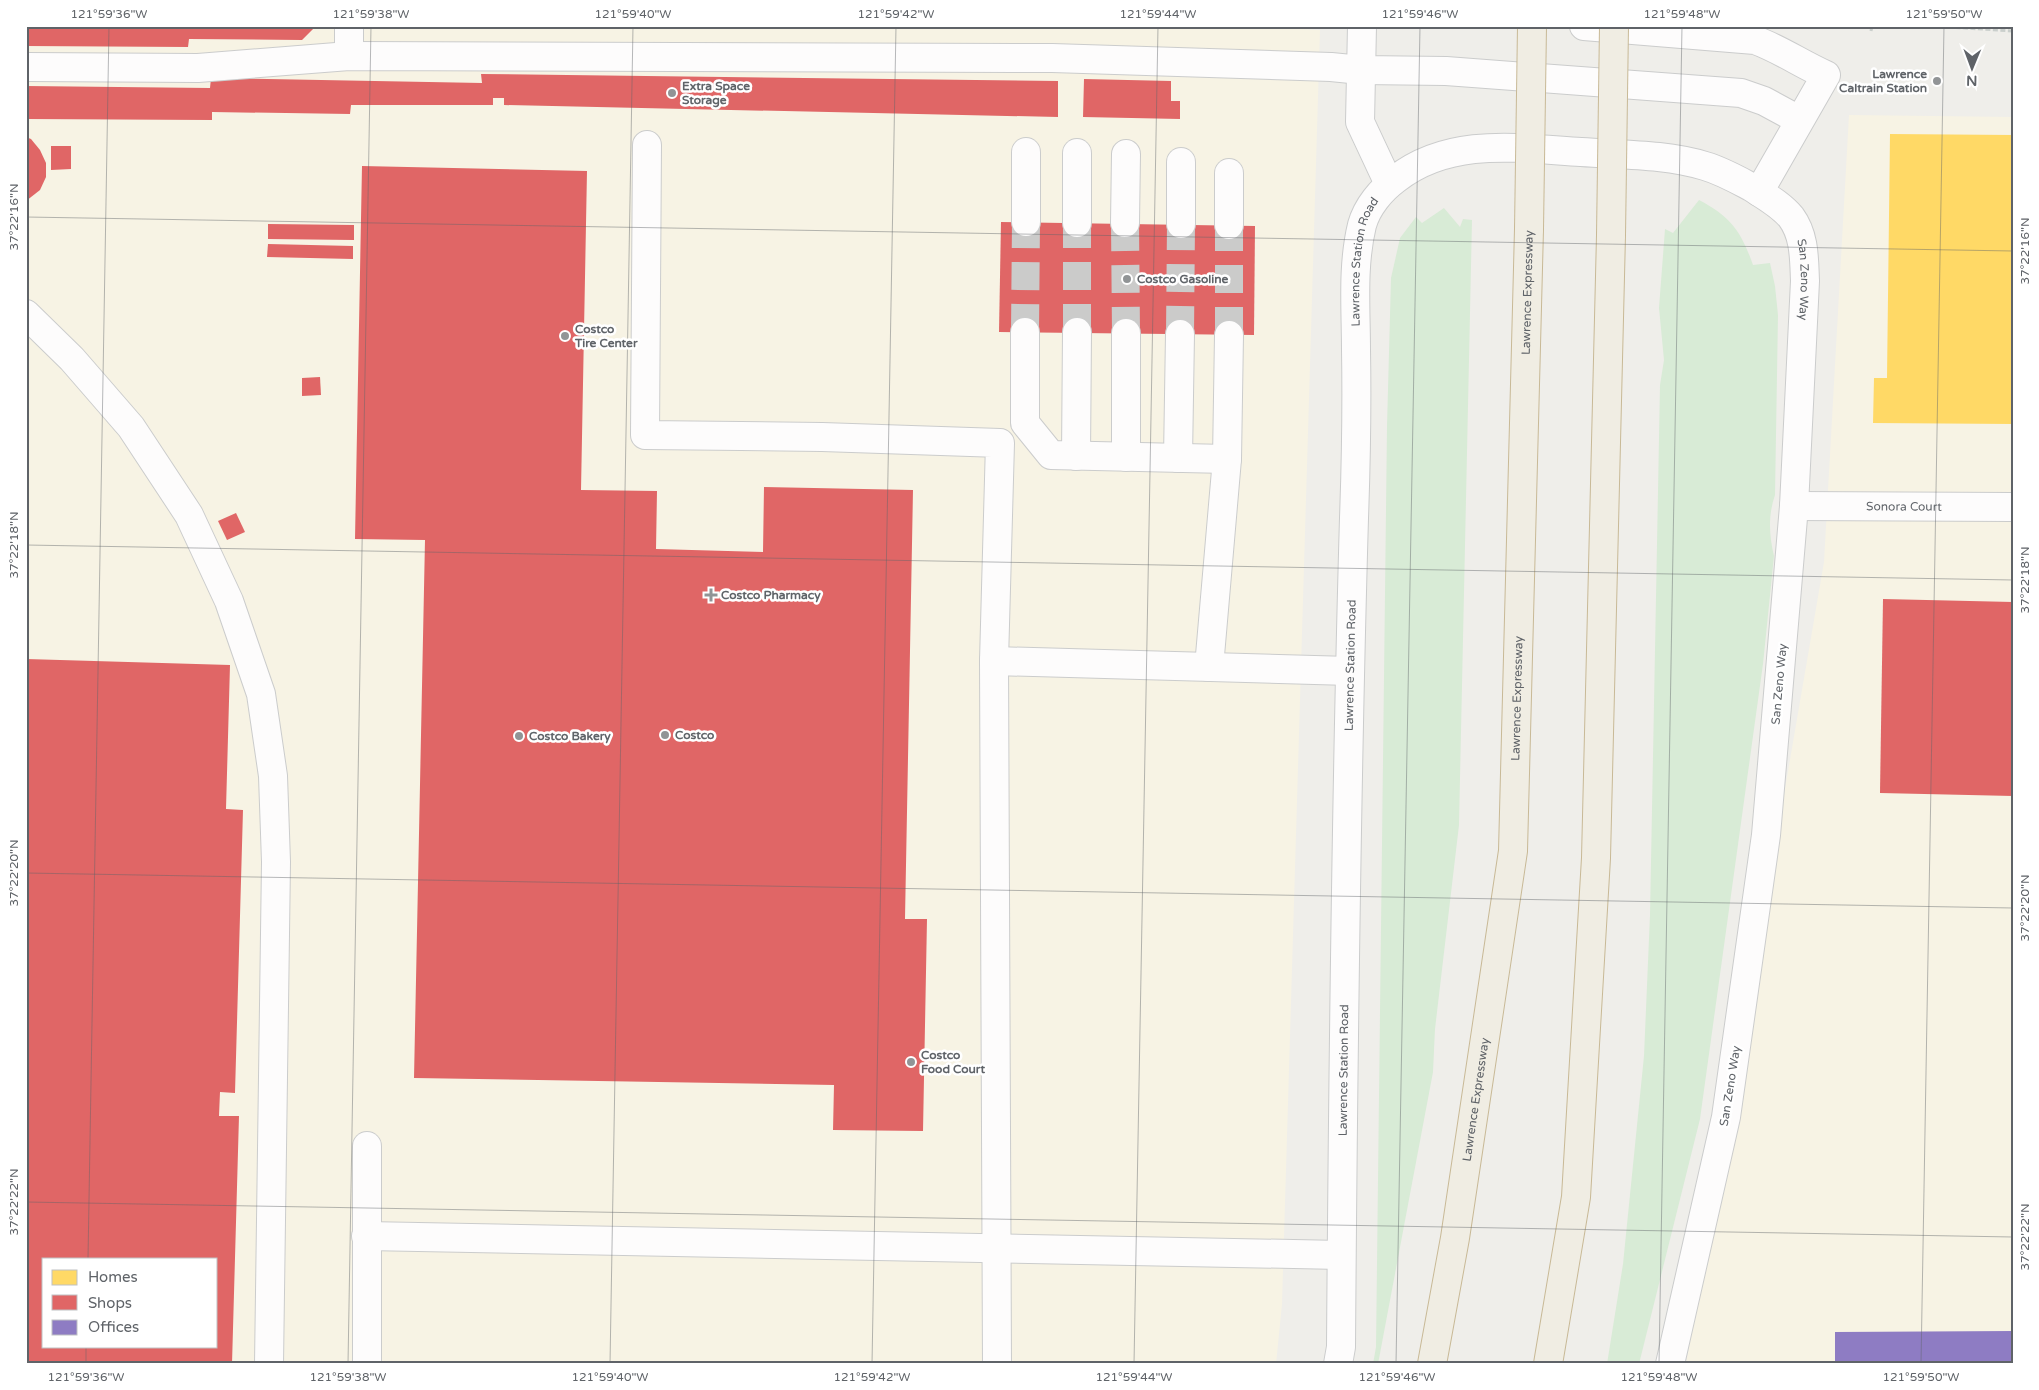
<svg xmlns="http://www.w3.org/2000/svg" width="2039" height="1390" font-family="'Varela Round',sans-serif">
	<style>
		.commercial { fill: #f7f3e4; fill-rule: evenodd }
		.green { fill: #d8ebd6 }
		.homes { fill: #ffd966 }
		.shops { fill: #e06666; fill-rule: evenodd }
		.offices { fill: #8e7cc3 }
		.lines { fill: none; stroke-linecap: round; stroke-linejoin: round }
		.minor-tunnel { stroke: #cbcbca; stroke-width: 28; stroke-dasharray: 28 14; stroke-linecap: butt }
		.minor-casing { stroke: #cbcccc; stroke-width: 30 }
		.highway-casing { stroke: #c8b996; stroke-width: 30 }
		.path { stroke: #cacfcc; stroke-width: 3; stroke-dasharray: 5 2.5; stroke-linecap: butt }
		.minor { stroke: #fdfcfc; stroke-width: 28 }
		.highway { stroke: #f0ede3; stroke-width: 28 }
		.highway-bridge-casing { stroke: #c8b996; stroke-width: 30; stroke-linecap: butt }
		.highway-bridge { stroke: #f0ede3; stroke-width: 28 }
		.ticks { fill: none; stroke: #5f6368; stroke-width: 1; stroke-opacity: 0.45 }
		.poi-dot { fill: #919496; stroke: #fff; stroke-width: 2 }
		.labels { text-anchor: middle; stroke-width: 5; stroke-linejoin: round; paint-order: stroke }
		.poi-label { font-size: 12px; font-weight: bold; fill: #5f6368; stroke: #fff; text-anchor: start }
		.street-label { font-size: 12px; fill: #5f6368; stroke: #fff }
		.neatline { fill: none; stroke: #5f6368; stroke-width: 2 }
		.ticks-label { font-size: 12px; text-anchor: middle; fill: #5f6368 }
	</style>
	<rect width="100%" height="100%" fill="#efeeea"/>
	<g class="commercial">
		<path d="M 26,26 L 1256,26 L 1320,30 L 1282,1304 L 1276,1364 L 26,1364 ZM 44,1259 L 216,1259 L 216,1346 L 44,1346 Z"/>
		<polygon points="1849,115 2013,117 2013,1364 1686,1364 1824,562"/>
	</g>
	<g class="green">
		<path d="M 1699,200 C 1731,217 1741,231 1753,265 L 1770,263 L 1775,286 L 1778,315 L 1775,495 C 1768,515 1769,535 1774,556 L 1763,664 L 1700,1119 L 1639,1364 L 1607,1364 L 1623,1264 L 1644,1056 L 1650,915 L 1660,385 L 1664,360 L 1659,308 L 1665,229 L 1673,233 Z"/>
		<polygon points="1444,208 1460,227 1463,219 1472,220 1459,825 1435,1029 1433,1072 1378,1364 1373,1364 1376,1347 1387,426 1391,278 1400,238 1416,217 1422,223"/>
	</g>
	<polygon class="homes" points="1890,134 2013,135 2013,424 1873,423 1874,378 1887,378"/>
	<g class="shops">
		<polygon points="26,26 316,26 302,40 189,39 188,47 26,46"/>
		<polygon points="481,74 1058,81 1058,117 504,105 504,98 493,98 493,105 351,105 350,114 212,112 212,120 26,119 26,86 210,88 211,78 482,83"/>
		<polygon points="1084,79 1171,81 1171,101 1180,101 1180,119 1083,117"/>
		<polygon points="26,137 31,139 40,150 46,163 46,177 40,190 26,201"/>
		<polygon points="51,146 71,146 71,169 51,170"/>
		<polygon points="362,166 587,171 581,490 657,491 656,549 763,552 764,487 913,490 905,919 927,919 923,1131 833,1130 834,1085 414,1078 425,540 355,539"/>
		<polygon points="1001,222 1255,226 1254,335 999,332"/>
		<polygon points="268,224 354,225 354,240 268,239"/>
		<polygon points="268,244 353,246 353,259 267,257"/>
		<polygon points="320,377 321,395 302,396 302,378"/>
		<polygon points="236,513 245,532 227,540 218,521"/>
		<polygon points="1883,599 2013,602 2013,796 1880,793"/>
		<path d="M 26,659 L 230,665 L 226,809 L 243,810 L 235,1093 L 220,1092 L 219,1116 L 239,1116 L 232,1364 L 26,1364 ZM 44,1259 L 216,1259 L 216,1346 L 44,1346 Z"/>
	</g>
	<polygon class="offices" points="2013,1331 2013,1364 1835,1364 1835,1332"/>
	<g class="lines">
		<g class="minor-tunnel">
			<polyline points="1125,223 1126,333"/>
			<polyline points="1025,332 1026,222"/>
			<polyline points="1077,332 1077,223"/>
			<polyline points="1180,334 1181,224"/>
			<polyline points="1229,335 1229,225"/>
		</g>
		<defs>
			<g id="minor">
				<polyline points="1362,26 1360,122 1389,184"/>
				<path d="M 1584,26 L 1755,40 C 1780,49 1801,64 1826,75 L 1759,192"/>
				<polyline points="349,56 349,26"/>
				<polyline points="26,67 198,68 349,56 1052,58 1331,67 1361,70 1446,71 1741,93 1764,101 1799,120"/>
				<polyline points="647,145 645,435 822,437 1000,443 994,661 997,1364"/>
				<polyline points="1026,152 1026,222"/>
				<polyline points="1077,153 1077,223"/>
				<polyline points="1125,223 1126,154"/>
				<polyline points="1181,224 1181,162"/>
				<polyline points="1229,225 1229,173"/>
				<polyline points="26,314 72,359 131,427 189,515 229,601 261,694 273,776 276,862 269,1364"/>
				<polyline points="1025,332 1025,423 1051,455 1227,459"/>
				<polyline points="1076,456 1077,332"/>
				<polyline points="1126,457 1126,333"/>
				<polyline points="1178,458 1180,334"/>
				<path id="s1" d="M 1794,506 L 2013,507"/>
				<polyline points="994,661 1350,671"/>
				<polyline points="1209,667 1227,459 1229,335"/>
				<polyline points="367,1146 367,1364"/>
				<polyline points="366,1236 1341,1255"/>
				<path id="s2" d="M 1338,1364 L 1341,1347 C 1343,1070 1346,794 1354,518 C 1356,462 1357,406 1356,350 C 1356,309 1352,266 1362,225 C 1367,207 1381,190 1396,179 C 1450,137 1517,148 1581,152 C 1622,155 1666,154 1705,166 C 1722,171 1736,179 1751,187 C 1765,196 1780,204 1791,217 C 1805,236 1804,259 1805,281 L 1794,506 L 1766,835 L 1726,1117 L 1670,1364"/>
			</g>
			<g id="highway">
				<path id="s3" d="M 1432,1364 L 1455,1238 L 1513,851 L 1529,229"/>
				<polyline points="1548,1364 1576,1197 1596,858 1611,235"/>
			</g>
		</defs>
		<use href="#minor" class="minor-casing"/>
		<use href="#highway" class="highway-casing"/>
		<g class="path">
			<polyline points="1933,26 2013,31"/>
			<polyline points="1871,31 1872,26"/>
		</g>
		<use href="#minor" class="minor"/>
		<use href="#highway" class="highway"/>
		<defs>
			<g id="highway-bridge">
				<polyline points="1529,229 1532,26"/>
				<polyline points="1611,235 1614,26"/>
			</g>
		</defs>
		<use href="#highway-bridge" class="highway-bridge-casing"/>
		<use href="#highway-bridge" class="highway-bridge"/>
	</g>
	<path class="ticks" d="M 26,217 L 2013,251M 26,545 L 2013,580M 26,873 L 2013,908M 26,1202 L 2013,1237M 88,1259 L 109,26M 86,1364 L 86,1346M 348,1364 L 371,26M 610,1364 L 633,26M 872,1364 L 896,26M 1134,1364 L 1158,26M 1396,1364 L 1420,26M 1659,1364 L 1682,26M 1921,1364 L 1944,26"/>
	<g class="poi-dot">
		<circle cx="1937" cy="81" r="5"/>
		<circle cx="672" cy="93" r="5"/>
		<circle cx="1127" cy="279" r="5"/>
		<circle cx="565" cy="336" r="5"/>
		<path d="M708.5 587.5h5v5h5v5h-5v5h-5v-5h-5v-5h5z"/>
		<circle cx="665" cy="735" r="5"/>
		<circle cx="519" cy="736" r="5"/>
		<circle cx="911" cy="1062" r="5"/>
	</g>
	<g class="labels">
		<g class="poi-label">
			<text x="1927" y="78" text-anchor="end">Lawrence<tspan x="1927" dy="14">Caltrain Station</tspan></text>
			<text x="682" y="90">Extra Space<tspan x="682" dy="14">Storage</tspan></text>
			<text x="1137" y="283">Costco Gasoline</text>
			<text x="575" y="333">Costco<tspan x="575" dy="14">Tire Center</tspan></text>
			<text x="721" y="599">Costco Pharmacy</text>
			<text x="675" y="739">Costco</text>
			<text x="529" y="740">Costco Bakery</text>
			<text x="921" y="1059">Costco<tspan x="921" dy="14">Food Court</tspan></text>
		</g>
		<g class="street-label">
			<text dy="4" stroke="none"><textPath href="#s2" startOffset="1104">Lawrence Station Road</textPath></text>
			<text dy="4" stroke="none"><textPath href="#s2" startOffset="1681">San Zeno Way</textPath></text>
			<text dy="4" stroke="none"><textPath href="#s3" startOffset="1078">Lawrence Expressway</textPath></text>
			<text dy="4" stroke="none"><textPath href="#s1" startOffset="110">Sonora Court</textPath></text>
			<text dy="4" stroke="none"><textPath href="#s2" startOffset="699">Lawrence Station Road</textPath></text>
			<text transform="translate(1779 684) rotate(-85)" y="4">San Zeno Way</text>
			<text dy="4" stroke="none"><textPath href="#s3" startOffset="672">Lawrence Expressway</textPath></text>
			<text dy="4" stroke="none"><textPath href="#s2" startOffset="294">Lawrence Station Road</textPath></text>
			<text transform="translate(1730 1086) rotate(-81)" y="4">San Zeno Way</text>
			<text dy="4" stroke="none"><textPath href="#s3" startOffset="268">Lawrence Expressway</textPath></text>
		</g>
	</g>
	<rect width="2039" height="1390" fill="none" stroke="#ffffff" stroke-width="55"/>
	<rect x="42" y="1258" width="175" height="90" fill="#ffffff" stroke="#bfc1c3"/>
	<rect x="52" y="1270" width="25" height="15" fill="#ffd966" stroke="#bfc1c3"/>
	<text x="88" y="1282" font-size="15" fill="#5f6368">Homes</text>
	<rect x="52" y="1295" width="25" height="15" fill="#e06666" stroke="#bfc1c3"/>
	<text x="88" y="1308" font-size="15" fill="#5f6368">Shops</text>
	<rect x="52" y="1320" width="25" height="15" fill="#8e7cc3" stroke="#bfc1c3"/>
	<text x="88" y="1332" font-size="15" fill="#5f6368">Offices</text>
	<g transform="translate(1972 68) rotate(181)" stroke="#ffffff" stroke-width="4" paint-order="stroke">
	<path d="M0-4L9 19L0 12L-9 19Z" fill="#5f6368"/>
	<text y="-8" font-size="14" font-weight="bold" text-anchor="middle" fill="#5f6368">N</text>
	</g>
	<rect x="28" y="28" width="1984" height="1334" class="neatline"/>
	<g class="ticks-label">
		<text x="109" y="18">121°59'36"W</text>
		<text x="371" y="18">121°59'38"W</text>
		<text x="633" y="18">121°59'40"W</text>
		<text x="896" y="18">121°59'42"W</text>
		<text x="1158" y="18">121°59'44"W</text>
		<text x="1420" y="18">121°59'46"W</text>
		<text x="1682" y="18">121°59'48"W</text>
		<text x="1944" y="18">121°59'50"W</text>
		<text transform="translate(14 217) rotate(-90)" y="4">37°22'16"N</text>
		<text transform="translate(2025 251) rotate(-90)" y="4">37°22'16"N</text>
		<text transform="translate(14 545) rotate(-90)" y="4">37°22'18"N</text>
		<text transform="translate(2025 580) rotate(-90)" y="4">37°22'18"N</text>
		<text transform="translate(14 873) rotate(-90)" y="4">37°22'20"N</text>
		<text transform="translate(2025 908) rotate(-90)" y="4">37°22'20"N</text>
		<text transform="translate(14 1202) rotate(-90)" y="4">37°22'22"N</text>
		<text transform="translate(2025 1237) rotate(-90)" y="4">37°22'22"N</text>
		<text x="86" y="1381">121°59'36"W</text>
		<text x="348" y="1381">121°59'38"W</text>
		<text x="610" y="1381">121°59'40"W</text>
		<text x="872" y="1381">121°59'42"W</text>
		<text x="1134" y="1381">121°59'44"W</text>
		<text x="1397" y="1381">121°59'46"W</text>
		<text x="1659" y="1381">121°59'48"W</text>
		<text x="1921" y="1381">121°59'50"W</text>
	</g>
</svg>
